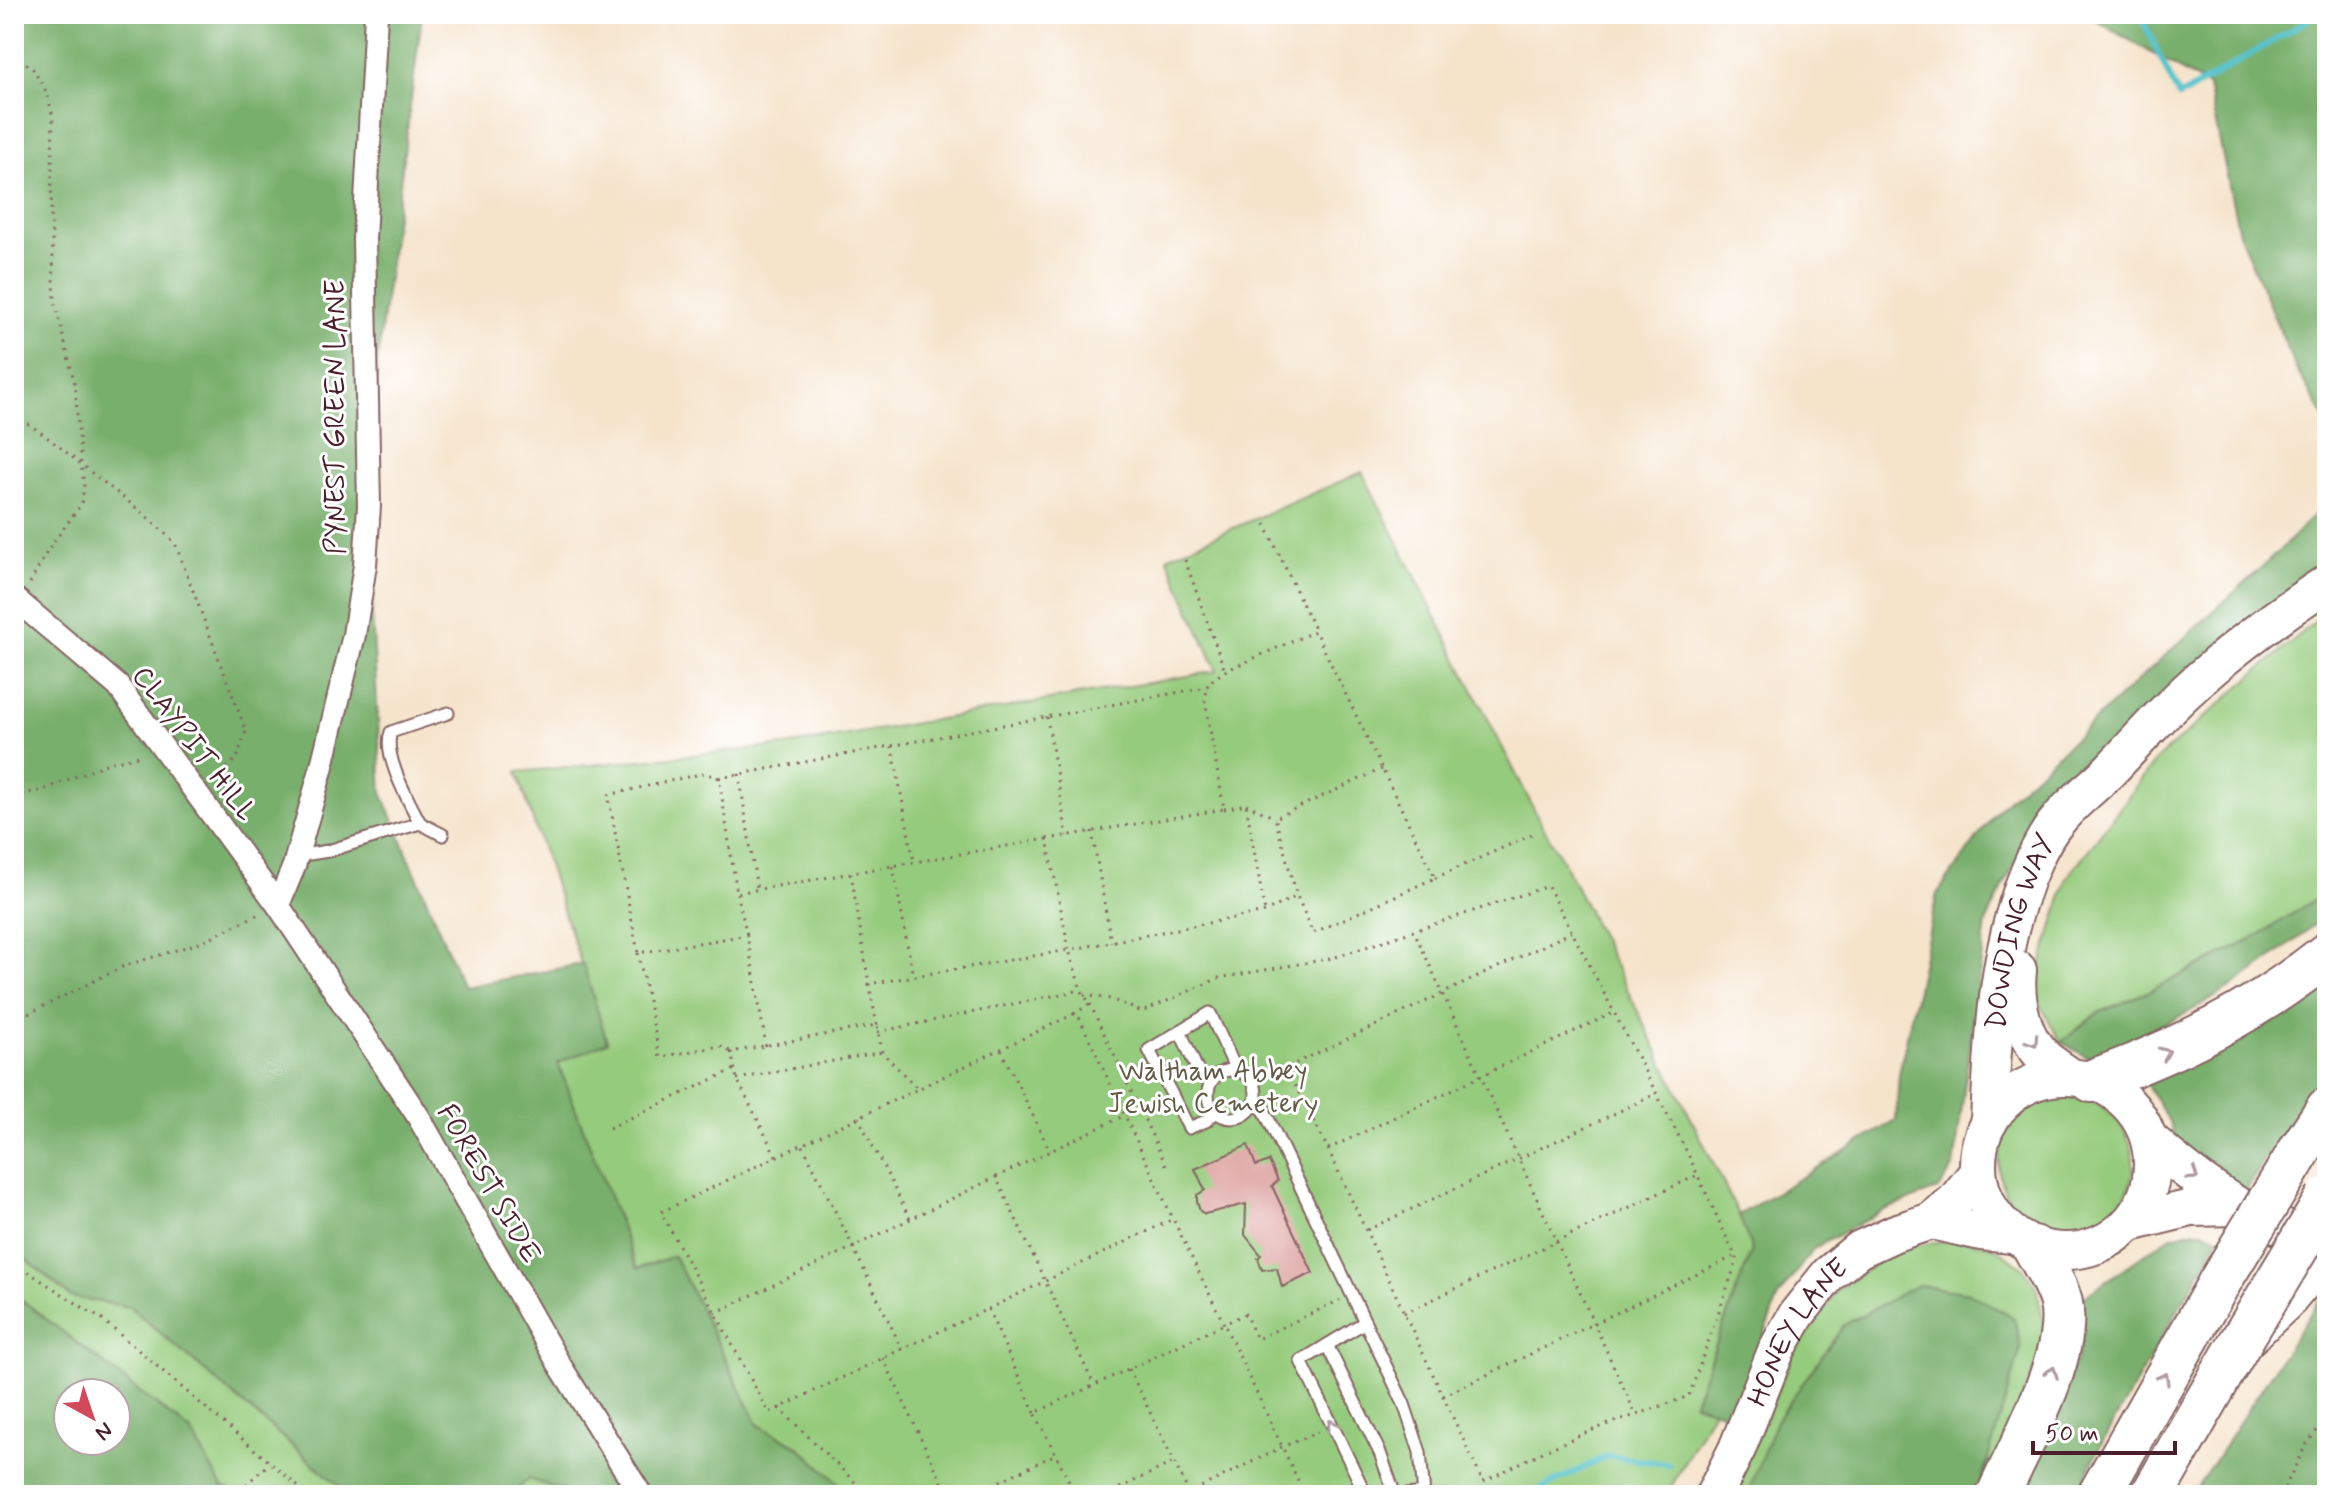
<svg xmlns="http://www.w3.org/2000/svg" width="2341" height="1509" font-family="Mynerve,sans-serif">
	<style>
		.green { fill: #95cb7c; stroke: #707554; stroke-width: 2 }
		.forest { fill: #78af6c; stroke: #61674c; stroke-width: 2; fill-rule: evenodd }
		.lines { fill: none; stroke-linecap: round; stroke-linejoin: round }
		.stream { stroke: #54c2ca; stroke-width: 6 }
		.building { fill: #dda3a0 }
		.service-casing { stroke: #866463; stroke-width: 15 }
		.minor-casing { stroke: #866463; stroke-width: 26 }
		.primary-casing { stroke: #866463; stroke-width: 40 }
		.motorway-casing { stroke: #866463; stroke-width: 46 }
		.path { stroke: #866463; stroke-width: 3; stroke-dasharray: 2 6; stroke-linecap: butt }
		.service { stroke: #fff; stroke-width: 11 }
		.minor { stroke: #fff; stroke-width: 22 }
		.primary { stroke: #fff; stroke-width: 36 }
		.motorway { stroke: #fff; stroke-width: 42 }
		.motorway-bridge-casing { stroke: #866463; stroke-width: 46; stroke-linecap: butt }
		.motorway-bridge { stroke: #fff; stroke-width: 42 }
		.oneway { stroke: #ae9aa0 }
		.labels { text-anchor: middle; stroke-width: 6; stroke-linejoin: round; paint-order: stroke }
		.street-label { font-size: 28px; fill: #4a1f2b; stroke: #fff }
		.park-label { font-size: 28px; fill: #645b47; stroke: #fff }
	</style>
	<rect width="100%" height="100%" fill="#fff"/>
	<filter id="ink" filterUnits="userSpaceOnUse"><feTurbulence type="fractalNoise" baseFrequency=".0125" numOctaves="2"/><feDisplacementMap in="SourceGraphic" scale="16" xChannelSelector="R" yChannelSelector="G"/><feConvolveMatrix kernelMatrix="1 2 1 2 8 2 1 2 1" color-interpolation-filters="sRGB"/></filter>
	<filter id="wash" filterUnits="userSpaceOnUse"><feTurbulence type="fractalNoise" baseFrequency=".006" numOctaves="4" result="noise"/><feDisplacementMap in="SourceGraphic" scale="32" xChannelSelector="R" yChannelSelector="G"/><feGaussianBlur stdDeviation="1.8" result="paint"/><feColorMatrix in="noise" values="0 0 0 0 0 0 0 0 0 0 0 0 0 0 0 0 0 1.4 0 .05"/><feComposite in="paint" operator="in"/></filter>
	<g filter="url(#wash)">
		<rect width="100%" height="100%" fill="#f5e3ca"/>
		<g class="green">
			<polygon points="1362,472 1543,827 1561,857 1739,1215 1752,1250 1694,1402 1713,1409 1667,1495 851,1495 798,1446 758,1425 674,1256 637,1269 558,1063 607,1041 517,772 784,746 1217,671 1167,557"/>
			<polygon points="2327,611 2327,892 2251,940 2150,991 2098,1013 2061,1042 2033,992 2067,878 2157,759"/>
			<circle cx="2066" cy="1164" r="67"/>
			<polygon points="1957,1239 1994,1247 2020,1265 2036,1285 2047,1339 1982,1495 1977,1495 1989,1461 1748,1493 1747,1495 1732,1495 1793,1355 1837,1290 1898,1248"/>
			<polygon points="14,1249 71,1297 130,1307 350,1495 240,1495 222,1487 191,1432 14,1294"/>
			<polygon points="528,1479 578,1495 512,1495"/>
		</g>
		<g class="forest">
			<polygon points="14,14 422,14 377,362 372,614 382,793 463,987 583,964 607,1042 558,1063 637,1269 674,1256 758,1425 798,1446 851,1495 578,1495 528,1479 512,1495 350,1495 130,1307 71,1297 14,1249"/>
			<polygon points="2085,14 2327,14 2327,422 2296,369 2239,233 2208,86"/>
			<polygon points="2327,502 2327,569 2025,841 1986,923 1954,1166 1939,1189 1884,1210 1814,1248 1778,1297 1734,1416 1694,1403 1752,1250 1739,1215 1896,1120 1899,1074 1937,894 2000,807 2276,554"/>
			<path d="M 2327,892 L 2327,914 C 2292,943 2256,972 2217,996 C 2176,1021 2131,1039 2087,1057 L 2061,1042 L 2098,1013 L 2150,991 L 2251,940 Z"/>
			<polygon points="2327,967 2327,1069 2261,1165 2240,1202 2178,1146 2169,1121 2147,1085"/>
			<polygon points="2191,1231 2205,1231 2219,1238 2098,1450 2077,1495 2014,1495 2078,1357 2083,1332 2079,1311 2083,1297 2170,1237"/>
			<polygon points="1917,1285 1969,1293 2014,1318 2021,1348 1977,1495 1747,1495 1776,1421 1844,1325"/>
			<polygon points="2327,1288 2327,1495 2194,1495 2200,1483"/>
			<path d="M 14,1294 L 191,1432 L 222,1487 L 240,1495 L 14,1495 ZM 68,1393 L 116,1393 L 116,1441 L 68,1441 Z"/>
		</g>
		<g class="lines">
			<g class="stream">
				<polyline points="2116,14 2142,19 2179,97 2318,14"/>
				<polyline points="1529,1495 1607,1456 1669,1464"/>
			</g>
		</g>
		<g id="blocks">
			<polygon class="building" points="1248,1145 1256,1166 1269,1161 1278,1181 1272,1186 1313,1273 1282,1287 1277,1268 1262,1270 1258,1258 1261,1255 1245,1235 1246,1204 1205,1214 1200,1211 1197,1202 1197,1195 1205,1190 1195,1169"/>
		</g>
	</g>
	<g filter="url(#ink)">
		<use href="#blocks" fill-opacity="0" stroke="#866463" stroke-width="2"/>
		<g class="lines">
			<defs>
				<g id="service">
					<polyline points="420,823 443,835"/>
					<path d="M 297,856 L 328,851 L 420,823 C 409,801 382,755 391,732 L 448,713"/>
					<polyline points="1180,1031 1200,1076"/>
					<circle cx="1232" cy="1094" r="24"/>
					<polyline points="1254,1103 1264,1110 1404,1404 1420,1452 1424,1495"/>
					<polyline points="1216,1112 1206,1121 1189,1128 1149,1050 1210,1013 1236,1070"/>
					<polyline points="1365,1322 1301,1361 1366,1495"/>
					<polyline points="1327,1345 1380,1453 1395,1495"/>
					<polyline points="1407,1495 1424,1493"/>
				</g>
				<g id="minor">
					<polyline points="14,598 118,686 278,905 418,1116 559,1364 641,1495"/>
					<polyline points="278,905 294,866 321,770 354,635 365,565 369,506 364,239 376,14"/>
				</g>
				<g id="primary">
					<path d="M 2018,970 C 2015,1000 2022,1037 2045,1058 C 2053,1065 2063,1071 2071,1077"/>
					<circle cx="2065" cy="1164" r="87"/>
					<path id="s1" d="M 1989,1122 C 1993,1034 1997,941 2034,860 C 2040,847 2049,830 2059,819 C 2074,800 2095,786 2112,768 C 2138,741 2163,712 2192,686 C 2233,648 2280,614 2327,583"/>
					<path d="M 2149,1139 C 2197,1182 2262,1231 2327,1239"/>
					<polyline points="1931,1221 1981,1232 2013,1235"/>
					<polyline points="2130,1223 2191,1208 2240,1207"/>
					<path id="s2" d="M 1714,1495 L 1737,1449 L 1776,1351 L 1797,1314 L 1829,1274 L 1858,1250 L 1895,1233 L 1931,1221 L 1955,1201 L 1978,1172"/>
				</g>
				<g id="motorway">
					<path d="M 2092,1081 C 2181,1049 2253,1013 2327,954"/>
					<polyline points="2302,1147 2327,1109"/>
					<path d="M 1998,1495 C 2020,1446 2072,1355 2061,1303 C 2056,1283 2044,1265 2034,1247"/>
					<polyline points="2099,1495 2219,1283"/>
					<polyline points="2152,1495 2241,1341 2287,1297 2327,1249"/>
				</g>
			</defs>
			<use href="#service" class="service-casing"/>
			<use href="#minor" class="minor-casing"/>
			<use href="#primary" class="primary-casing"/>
			<use href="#motorway" class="motorway-casing"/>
			<g class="path">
				<polyline points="14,53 33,69 47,93 53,117 51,216 55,303 75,385 81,464 84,484 82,503 48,550 29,585"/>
				<path d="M 14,415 C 41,431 65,451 89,471 C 119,494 148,516 175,543 L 246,731 L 237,758 L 213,780"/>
				<polyline points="1265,524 1315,631"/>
				<polyline points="1185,560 1225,671"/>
				<polyline points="1047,717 1067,836"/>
				<polyline points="892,746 914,862"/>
				<polyline points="739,774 757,889"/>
				<polyline points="719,778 1207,687"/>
				<polyline points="14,796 43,790 108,763 143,755"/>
				<polyline points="1246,804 1275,818"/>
				<polyline points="1224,809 1246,804 1265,912"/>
				<polyline points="1092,831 1111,942"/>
				<polyline points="1047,839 1224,809 1205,701 1208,683 1225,671 1315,631 1435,878 1313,933 1297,896 1275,818 1382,769"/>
				<polyline points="893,866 913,976"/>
				<polyline points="851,873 869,984"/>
				<polyline points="1435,878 1536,833"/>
				<polyline points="737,893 747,935"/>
				<polyline points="1572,932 1286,1068 1328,1149 1613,1013"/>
				<polyline points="638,953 660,1057 720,1046 731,1052"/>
				<polyline points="1084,995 1111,999 1142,1012 1219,978 1333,958 1548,886 1687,1152 1737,1260 1689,1396 1636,1415 1414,931"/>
				<polyline points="1090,1004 1166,1165"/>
				<polyline points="14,1021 124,966 199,943 259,914"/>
				<polyline points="877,1025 869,984 1069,950 1081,990 1090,1004 1074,1014"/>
				<polyline points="878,1032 1081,990"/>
				<polyline points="766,1046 747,935 638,953 608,795 705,773 719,778 737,893 1047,839 1069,950 1265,912 1297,896"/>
				<polyline points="1001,1050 1050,1151"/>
				<polyline points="737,1079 882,1052"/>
				<polyline points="858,1117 910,1219"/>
				<polyline points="609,1128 735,1069"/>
				<path d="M 1328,1149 L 1483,1482 C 1533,1456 1583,1431 1636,1415"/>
				<polyline points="776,1156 737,1079 731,1052 877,1025 882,1052 918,1089"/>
				<polyline points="996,1177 1157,1100"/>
				<polyline points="1367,1230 1656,1094"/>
				<polyline points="14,1263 104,1321 308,1495"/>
				<polyline points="988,1309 1173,1219 1224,1324 1245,1314 1257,1339 1340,1300"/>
				<polyline points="715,1313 853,1247 802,1144"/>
				<polyline points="1404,1313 1698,1175"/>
				<polyline points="902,1349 769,1413 661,1212 1074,1014 1079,1017 1173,1219"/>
				<polyline points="883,1358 948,1495"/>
				<polyline points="1129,1369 1189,1493"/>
				<polyline points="1443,1396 1735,1256"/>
				<polyline points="779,1408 868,1495"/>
				<polyline points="1035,1413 988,1309 902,1349 853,1247 996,1177 1094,1385"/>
				<polyline points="234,1495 270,1463"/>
				<polyline points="971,1495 1054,1455"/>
				<polyline points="1076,1495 1035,1413 1224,1324 1305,1495"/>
				<polyline points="1105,1495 1174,1462"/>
				<polyline points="1190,1495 1189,1493 1282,1447 1318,1432"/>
				<polyline points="2281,1495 2306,1445 2327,1417"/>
			</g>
			<use href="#service" class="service"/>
			<use href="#minor" class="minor"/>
			<use href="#primary" class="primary"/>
			<use href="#motorway" class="motorway"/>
			<defs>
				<g id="motorway-bridge">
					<polyline points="2219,1283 2302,1147"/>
					<polyline points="2241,1341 2327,1198"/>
				</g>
			</defs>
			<use href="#motorway-bridge" class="motorway-bridge-casing"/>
			<use href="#motorway-bridge" class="motorway-bridge"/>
		</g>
		<defs><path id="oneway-chevron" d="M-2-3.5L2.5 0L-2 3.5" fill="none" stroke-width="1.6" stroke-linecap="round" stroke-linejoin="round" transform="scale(2)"/></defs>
		<g class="oneway">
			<use href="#oneway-chevron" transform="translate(2033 1041) rotate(57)"/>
			<use href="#oneway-chevron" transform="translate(2165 1053) rotate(-23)"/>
			<use href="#oneway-chevron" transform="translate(2193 1175) rotate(34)"/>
			<use href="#oneway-chevron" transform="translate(2052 1372) rotate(-70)"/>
			<use href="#oneway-chevron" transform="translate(2164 1378) rotate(-60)"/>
			<use href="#oneway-chevron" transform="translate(1332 1425) rotate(-116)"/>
		</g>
	</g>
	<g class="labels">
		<g class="street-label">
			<text transform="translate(334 417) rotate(-90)" y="10">PYNEST GREEN LANE</text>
			<text transform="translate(195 743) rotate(53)" y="10">CLAYPIT HILL</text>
			<text dy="10" stroke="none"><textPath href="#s1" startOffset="194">DOWDING WAY</textPath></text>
			<text transform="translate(490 1183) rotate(60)" y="10">FOREST SIDE</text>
			<text dy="10" stroke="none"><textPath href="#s2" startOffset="184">HONEY LANE</textPath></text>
		</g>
		<g class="park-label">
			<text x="1213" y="1080">Waltham Abbey<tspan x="1213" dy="32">Jewish Cemetery</tspan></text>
		</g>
	</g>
	<rect width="2341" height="1509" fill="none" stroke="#fff" stroke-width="48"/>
	<g transform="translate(92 1417) rotate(140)"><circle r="38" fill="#ffffff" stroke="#b7a5aa" stroke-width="2"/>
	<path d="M0-6L14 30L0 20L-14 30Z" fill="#d1495b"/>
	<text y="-12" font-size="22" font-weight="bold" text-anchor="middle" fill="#4a1f2b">N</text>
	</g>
	<path d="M2033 1441v12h142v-12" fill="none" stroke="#4a1f2b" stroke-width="4"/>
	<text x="2045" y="1441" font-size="24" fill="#4a1f2b" stroke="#ffffff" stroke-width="6" paint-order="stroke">50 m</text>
</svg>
